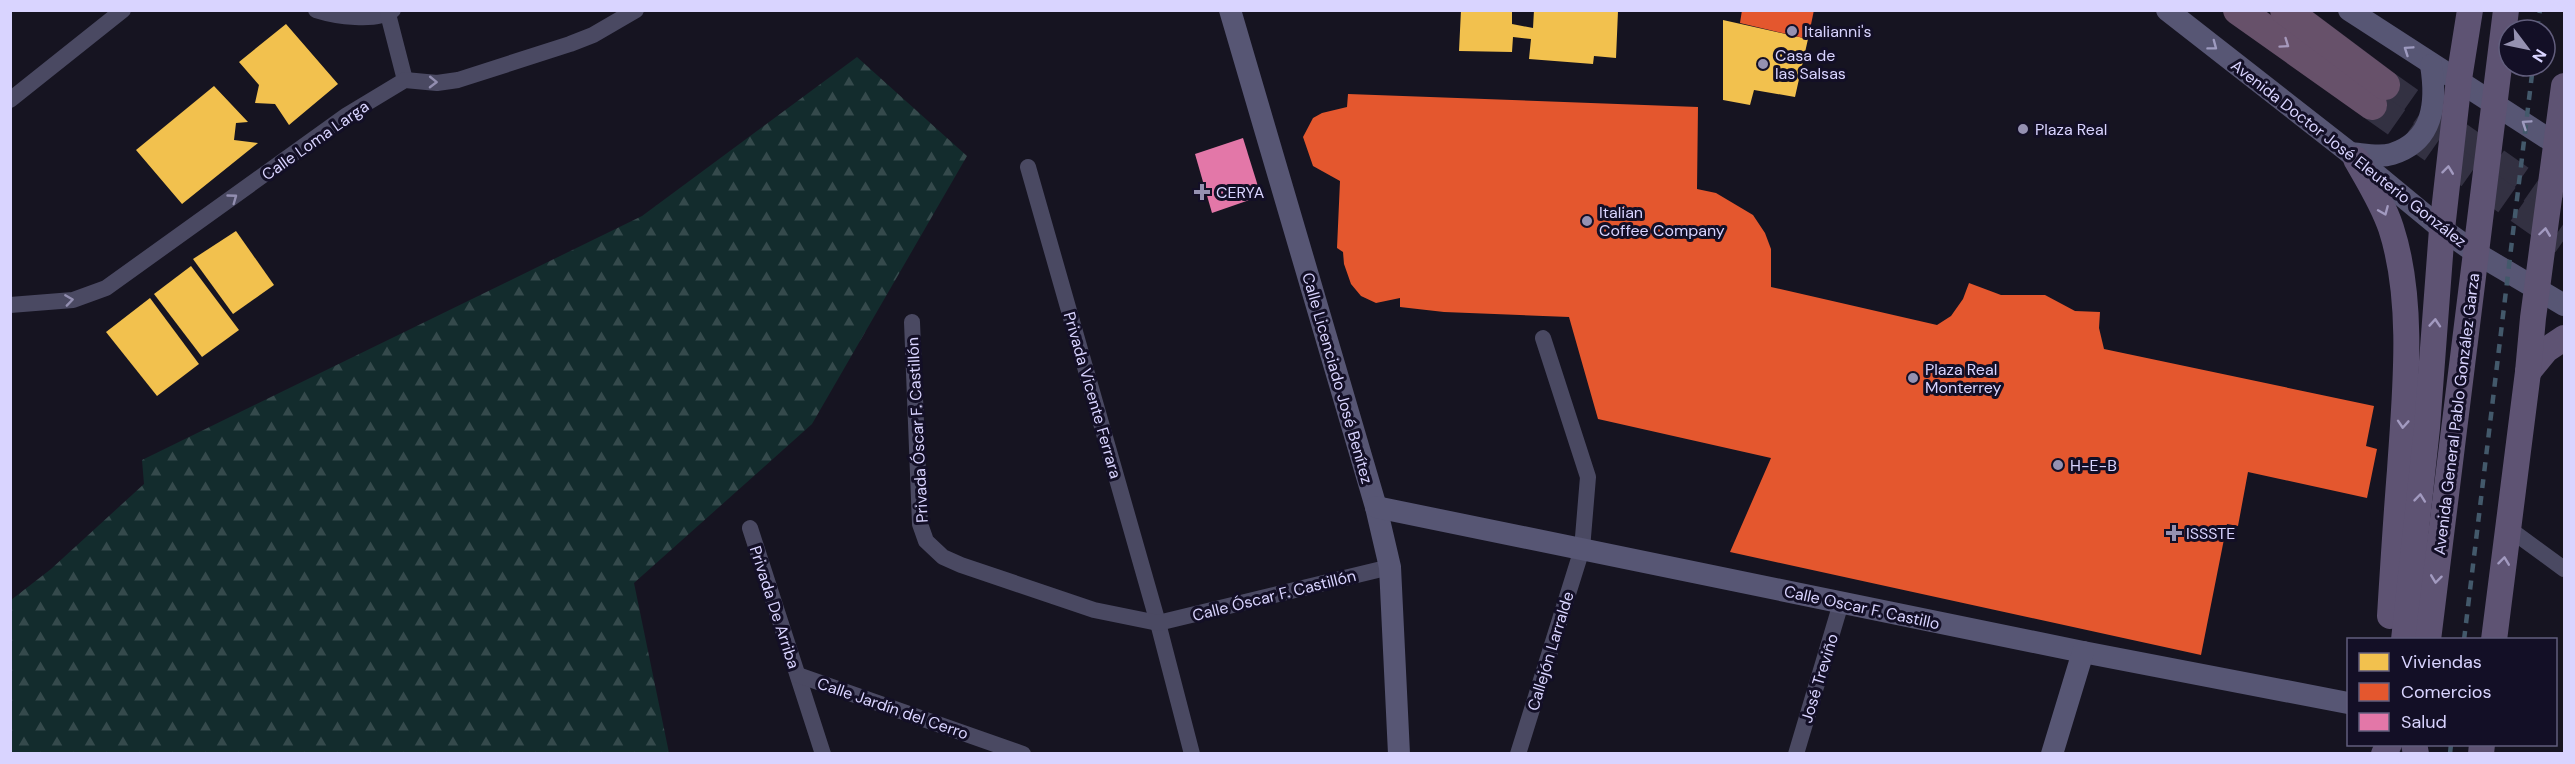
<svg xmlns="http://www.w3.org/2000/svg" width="2575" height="764" font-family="'DM Sans',sans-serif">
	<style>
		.forest { fill: url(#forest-firs) }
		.homes { fill: #f2c14e }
		.shops { fill: #e4572e }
		.health { fill: #e377a8 }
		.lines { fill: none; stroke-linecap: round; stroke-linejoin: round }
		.highway-tunnel { stroke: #333142; stroke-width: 30; stroke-dasharray: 30 15; stroke-linecap: butt }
		.street { stroke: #4a4962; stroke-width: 16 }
		.secondary { stroke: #575674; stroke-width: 22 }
		.primary { stroke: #5e5373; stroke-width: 26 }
		.highway { stroke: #67516a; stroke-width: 30 }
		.rail { stroke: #43596b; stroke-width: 4.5; stroke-dasharray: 9 8; stroke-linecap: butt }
		.oneway { stroke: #a699bc }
		.oneway2 { stroke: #9e9bc0 }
		.oneway3 { stroke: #928eb0 }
		.oneway4 { stroke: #a29ac0 }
		.poi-dot { fill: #9591b1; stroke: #130f26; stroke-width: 2 }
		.labels { text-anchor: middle; stroke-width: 6; stroke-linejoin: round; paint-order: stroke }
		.poi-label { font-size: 16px; fill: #d9d4ff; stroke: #130f26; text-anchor: start }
		.street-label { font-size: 16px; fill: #d9d4ff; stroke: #130f26 }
	</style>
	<defs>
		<pattern id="forest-firs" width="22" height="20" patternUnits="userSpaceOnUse" patternTransform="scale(1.5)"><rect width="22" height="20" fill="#132c2d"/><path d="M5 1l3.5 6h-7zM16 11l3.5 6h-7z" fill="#354a4c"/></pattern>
	</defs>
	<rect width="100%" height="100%" fill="#161421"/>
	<polygon class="forest" points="857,57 967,156 812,424 634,583 669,753 11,753 11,600 51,569 144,484 142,460 642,216"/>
	<g class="homes">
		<polygon points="1461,10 1512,10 1512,24 1533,28 1534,10 1618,11 1616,58 1594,56 1593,64 1529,59 1531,39 1513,37 1512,52 1459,51"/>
		<polygon points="1723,20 1808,39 1795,97 1754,90 1750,105 1723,100"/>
		<polygon points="286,24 338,84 289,125 275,104 255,103 259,85 239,62"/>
		<polygon points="214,86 248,122 236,123 234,140 258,143 182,204 136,150"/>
		<polygon points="236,231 274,285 233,314 193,259"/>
		<polygon points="191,266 239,330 202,357 154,294"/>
		<polygon points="150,298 199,364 157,396 106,332"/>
	</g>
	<g class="shops">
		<polygon points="1742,10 1814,10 1808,39 1740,23"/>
		<polygon points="1348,94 1698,107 1697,189 1716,193 1753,215 1765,233 1771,249 1771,287 1937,325 1951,316 1963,299 1969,283 2001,295 2045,295 2075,311 2100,312 2099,328 2104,349 2374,406 2366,446 2377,449 2367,498 2248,472 2238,526 2227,524 2201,655 1730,552 1771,458 1598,419 1569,317 1444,312 1400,307 1400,298 1376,303 1361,296 1351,284 1344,264 1343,252 1337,248 1340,181 1313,166 1303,137 1313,118 1322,113 1347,107"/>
	</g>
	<polygon class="health" points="1243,138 1261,196 1212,213 1195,154"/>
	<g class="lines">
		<g class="highway-tunnel">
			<polyline points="2385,85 2564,211"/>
			<polyline points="2372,105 2564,240"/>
		</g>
		<g class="street">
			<path d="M 316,10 C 335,16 376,23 393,10"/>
			<polyline points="388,14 405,80"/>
			<polyline points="10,100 123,10"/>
			<polyline points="1028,167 1158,623 1192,754"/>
			<polyline points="10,305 73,300 106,288 347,115 405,80 437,83 458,80 570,44 593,35 636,10"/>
			<polyline points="912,322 920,524 926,541 943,557 961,565 1094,610 1158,623 1390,567"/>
			<polyline points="750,528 823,754"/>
			<polyline points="2508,528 2564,569"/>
			<polyline points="798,675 1023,754"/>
			<polyline points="1518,754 1582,549 1588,477 1543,338"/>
			<polyline points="1796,754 1841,603"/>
		</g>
		<g class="secondary">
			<polyline points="1230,10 1376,507 1390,567 1399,754"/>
			<polyline points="2167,10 2350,153 2442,229 2476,253 2564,305"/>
			<polyline points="2349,10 2564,149"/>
			<path d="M 2350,153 C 2363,154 2379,158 2392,154 C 2434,141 2437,102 2431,65"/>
			<polyline points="1376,507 2083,652 2348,703"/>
			<polyline points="2052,754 2083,652"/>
		</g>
		<g class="primary">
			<path d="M 2356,159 C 2369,182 2383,204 2391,228 C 2415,302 2405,394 2400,470 C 2396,519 2393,568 2390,616"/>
			<polyline points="2528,372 2546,350 2564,338"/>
			<polyline points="2404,640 2427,428 2442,229 2459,79 2470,10"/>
			<polyline points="2428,640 2506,10"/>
			<polyline points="2494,640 2528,372 2533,318 2564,86"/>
			<polyline points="2414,744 2416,754"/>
			<polyline points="2384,754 2389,744"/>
			<polyline points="2481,754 2482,744"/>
		</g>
		<g class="highway">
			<polyline points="2238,10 2372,105"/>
			<polyline points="2285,10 2385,85"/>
		</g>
		<g class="rail">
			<polyline points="2537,30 2540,10"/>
			<polyline points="2464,640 2533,66"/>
			<polyline points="2450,754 2451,744"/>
		</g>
	</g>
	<defs><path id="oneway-chevron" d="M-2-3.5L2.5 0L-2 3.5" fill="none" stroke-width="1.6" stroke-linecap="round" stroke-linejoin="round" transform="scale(1.5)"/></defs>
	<use class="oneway" href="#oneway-chevron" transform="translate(2285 44) rotate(35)"/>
	<g class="oneway2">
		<use href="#oneway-chevron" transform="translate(2213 46) rotate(37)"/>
		<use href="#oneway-chevron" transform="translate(2408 50) rotate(-146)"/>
		<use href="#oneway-chevron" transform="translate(2526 124) rotate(-146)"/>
	</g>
	<g class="oneway3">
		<use href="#oneway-chevron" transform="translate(433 82) rotate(1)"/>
		<use href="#oneway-chevron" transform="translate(233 198) rotate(-36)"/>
		<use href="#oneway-chevron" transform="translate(69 300) rotate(-8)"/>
	</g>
	<g class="oneway4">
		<use href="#oneway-chevron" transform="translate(2448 170) rotate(-83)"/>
		<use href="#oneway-chevron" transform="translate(2384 211) rotate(67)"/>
		<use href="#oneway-chevron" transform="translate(2545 232) rotate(-82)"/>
		<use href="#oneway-chevron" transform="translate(2435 323) rotate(-86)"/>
		<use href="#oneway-chevron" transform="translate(2403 424) rotate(94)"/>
		<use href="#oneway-chevron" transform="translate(2420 498) rotate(-84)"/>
		<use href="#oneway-chevron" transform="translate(2504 561) rotate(-83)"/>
		<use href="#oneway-chevron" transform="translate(2436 579) rotate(97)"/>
	</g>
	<g class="poi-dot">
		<circle cx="1792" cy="31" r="6"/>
		<circle cx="1763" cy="64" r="6"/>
		<circle cx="2023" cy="129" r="6"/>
		<path d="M1199 183h6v6h6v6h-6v6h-6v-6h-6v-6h6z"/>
		<circle cx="1587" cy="221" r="6"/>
		<circle cx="1913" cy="378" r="6"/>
		<circle cx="2058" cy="465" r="6"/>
		<path d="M2171 524h6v6h6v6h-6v6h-6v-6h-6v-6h6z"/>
	</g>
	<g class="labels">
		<g class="poi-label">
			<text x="1804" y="37">Italianni's</text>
			<text x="1775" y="61">Casa de<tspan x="1775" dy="18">las Salsas</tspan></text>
			<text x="2035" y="135">Plaza Real</text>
			<text x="1216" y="198">CERYA</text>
			<text x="1599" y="218">Italian<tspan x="1599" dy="18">Coffee Company</tspan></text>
			<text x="1925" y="375">Plaza Real<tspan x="1925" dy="18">Monterrey</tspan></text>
			<text x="2070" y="471">H-E-B</text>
			<text x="2186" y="539">ISSSTE</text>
		</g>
		<g class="street-label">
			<text transform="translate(315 140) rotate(-35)" y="6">Calle Loma Larga</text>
			<text transform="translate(2349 153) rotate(38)" y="6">Avenida Doctor José Eleuterio González</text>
			<text transform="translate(1338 378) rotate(74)" y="6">Calle Licenciado José Benítez</text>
			<text transform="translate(1093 395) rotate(74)" y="6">Privada Vicente Ferrara</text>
			<text transform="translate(2456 414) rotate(-83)" y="6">Avenida General Pablo González Garza</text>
			<text transform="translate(917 430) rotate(-93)" y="6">Privada Óscar F. Castillón</text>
			<text transform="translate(1274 595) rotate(-14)" y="6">Calle Óscar F. Castillón</text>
			<text transform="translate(775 607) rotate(72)" y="6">Privada De Arriba</text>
			<text transform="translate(1862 607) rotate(12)" y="6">Calle Oscar F. Castillo</text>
			<text transform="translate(1550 651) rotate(-73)" y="6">Callejón Larralde</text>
			<text transform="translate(1819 678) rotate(-73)" y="6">José Treviño</text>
			<text transform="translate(893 708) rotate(19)" y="6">Calle Jardín del Cerro</text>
		</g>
	</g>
	<rect width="2575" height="764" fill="none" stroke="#d9d4ff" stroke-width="24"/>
	<rect x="2347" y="638" width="210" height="108" fill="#130f26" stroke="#625e7d" stroke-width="1.5"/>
	<rect x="2359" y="653" width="30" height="18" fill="#f2c14e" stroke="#625e7d" stroke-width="1.5"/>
	<text x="2401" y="668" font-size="18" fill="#d9d4ff">Viviendas</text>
	<rect x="2359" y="683" width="30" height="18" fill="#e4572e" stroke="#625e7d" stroke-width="1.5"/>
	<text x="2401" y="698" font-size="18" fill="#d9d4ff">Comercios</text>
	<rect x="2359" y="713" width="30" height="18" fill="#e377a8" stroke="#625e7d" stroke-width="1.5"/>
	<text x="2401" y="728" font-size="18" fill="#d9d4ff">Salud</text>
	<g transform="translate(2527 48) rotate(122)"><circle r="28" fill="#130f26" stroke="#625e7d" stroke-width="1.5"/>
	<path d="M0-4.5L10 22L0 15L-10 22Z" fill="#9591b1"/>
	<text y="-9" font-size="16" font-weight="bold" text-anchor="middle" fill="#d9d4ff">N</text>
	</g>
</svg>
